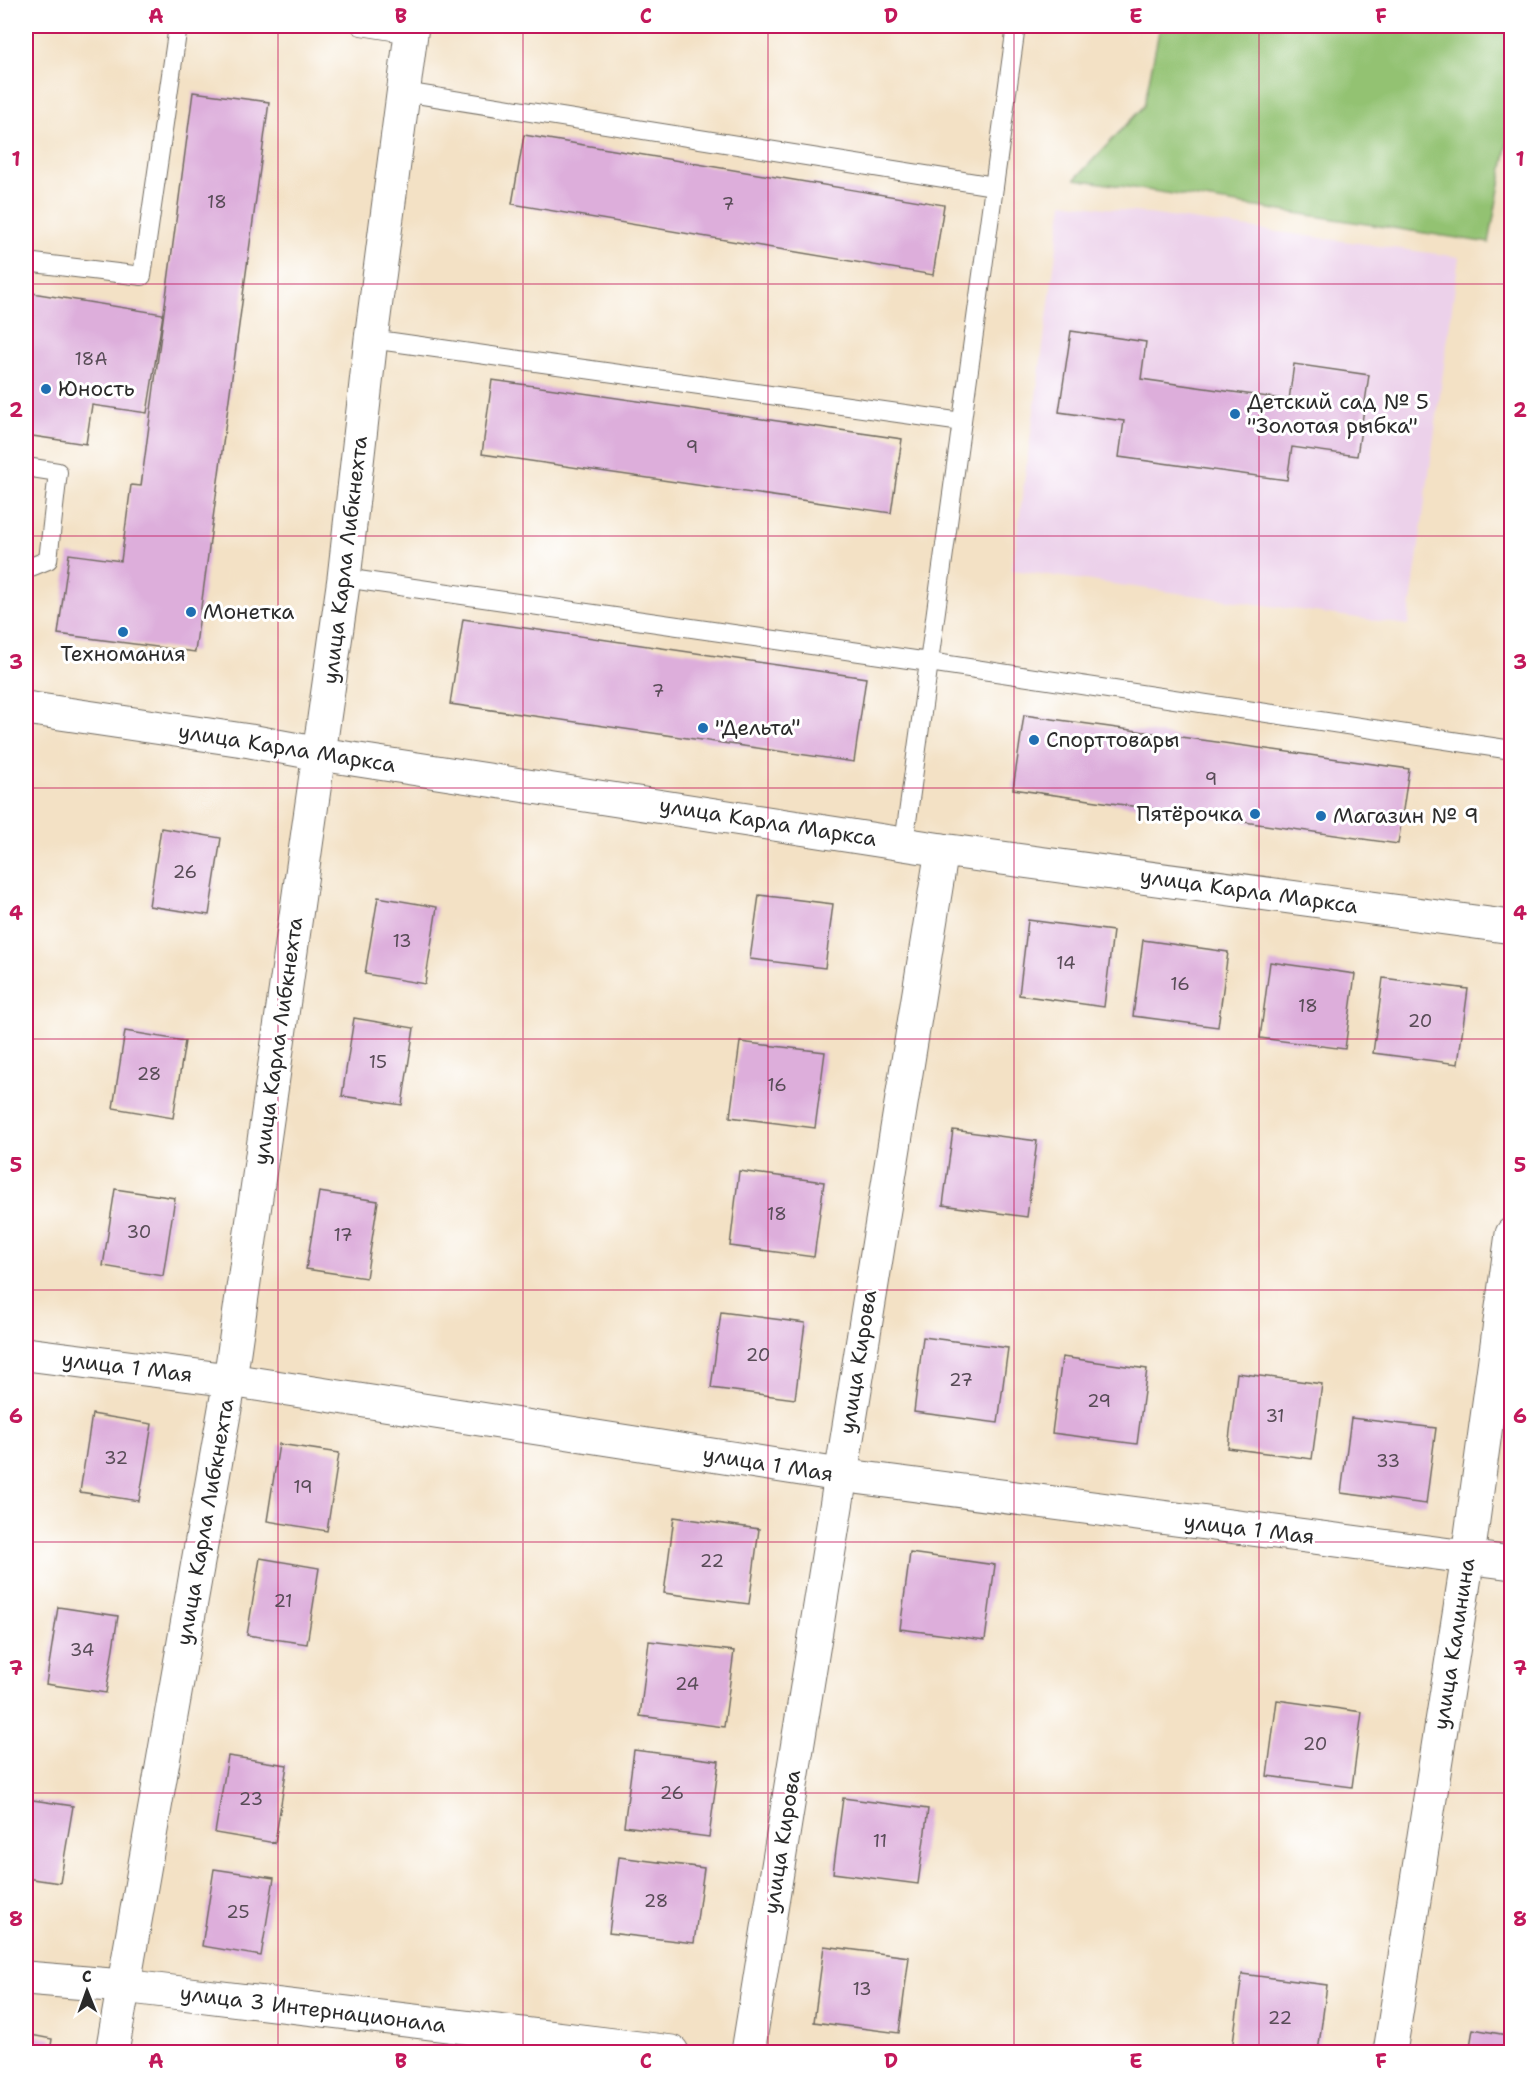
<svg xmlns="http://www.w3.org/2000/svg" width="1537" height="2078" font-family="'Shantell Sans',sans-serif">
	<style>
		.built { fill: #ecd1ea }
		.green { fill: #93c272; stroke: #5f764e; stroke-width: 1.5 }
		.building { fill: #ddaedb }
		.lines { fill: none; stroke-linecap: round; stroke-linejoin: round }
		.lane-casing { stroke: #716b61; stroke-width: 20 }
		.street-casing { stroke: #716b61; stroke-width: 35 }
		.secondary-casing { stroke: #716b61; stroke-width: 35 }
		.lane { stroke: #fff; stroke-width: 18 }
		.street { stroke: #fff; stroke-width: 33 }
		.secondary { stroke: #fff; stroke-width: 33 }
		.grid { fill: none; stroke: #c2185b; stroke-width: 1.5; stroke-opacity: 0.55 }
		.poi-dot { fill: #1f6fb2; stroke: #fff; stroke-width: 2 }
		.labels { text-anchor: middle; stroke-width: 6; stroke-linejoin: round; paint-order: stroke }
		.number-label { font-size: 18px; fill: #584c57 }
		.poi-label { font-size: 21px; fill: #2b2b2b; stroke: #fff; text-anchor: start }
		.street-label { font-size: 21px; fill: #2b2b2b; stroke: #fff }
		.neatline { fill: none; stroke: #c2185b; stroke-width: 2 }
		.grid-label { font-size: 20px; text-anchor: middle; font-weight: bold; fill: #c2185b }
	</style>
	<rect width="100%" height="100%" fill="#fff"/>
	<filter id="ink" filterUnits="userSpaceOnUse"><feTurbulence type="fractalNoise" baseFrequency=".0167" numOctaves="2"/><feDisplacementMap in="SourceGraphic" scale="12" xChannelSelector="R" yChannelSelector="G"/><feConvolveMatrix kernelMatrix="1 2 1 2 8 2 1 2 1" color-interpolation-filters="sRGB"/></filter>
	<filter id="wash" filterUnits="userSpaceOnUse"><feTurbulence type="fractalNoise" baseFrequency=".008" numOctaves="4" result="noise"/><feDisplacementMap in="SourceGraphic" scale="24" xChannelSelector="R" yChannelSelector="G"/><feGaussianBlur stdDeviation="1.35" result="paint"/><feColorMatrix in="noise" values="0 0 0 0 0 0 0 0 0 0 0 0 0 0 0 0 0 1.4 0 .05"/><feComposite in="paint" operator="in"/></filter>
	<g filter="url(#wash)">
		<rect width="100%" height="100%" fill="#f3e1c5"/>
		<polygon class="built" points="1063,202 1459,257 1408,625 1012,570"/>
		<polygon class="green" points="1160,26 1511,26 1511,125 1489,243 1075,179 1144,106"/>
		<g id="blocks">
			<g class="building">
				<polygon points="945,26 971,26 970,31"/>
				<polygon points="193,92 269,102 195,652 58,634 69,554 121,561 131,485 141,486"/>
				<polygon points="524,135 944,205 933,275 512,204"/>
				<polygon points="26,292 163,314 147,413 92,405 86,444 26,435"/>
				<polygon points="1071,331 1146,342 1141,379 1289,400 1294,364 1369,375 1357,456 1292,447 1287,480 1119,457 1124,421 1059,412"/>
				<polygon points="492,380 902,439 891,513 482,454"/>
				<polygon points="463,619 866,678 854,762 450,704"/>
				<polygon points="1024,715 1409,769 1398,844 1013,789"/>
				<polygon points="161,828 221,838 209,915 149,906"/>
				<polygon points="759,895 833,904 825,968 750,959"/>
				<polygon points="378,897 437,907 425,984 365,974"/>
				<polygon points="1028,920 1113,931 1104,1007 1019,995"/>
				<polygon points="1143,940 1228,952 1218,1027 1133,1016"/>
				<polygon points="1270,962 1355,974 1345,1049 1260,1038"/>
				<polygon points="1383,978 1468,989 1458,1064 1373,1053"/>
				<polygon points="354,1018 414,1028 402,1105 342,1096"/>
				<polygon points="125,1031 185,1041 173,1118 113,1108"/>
				<polygon points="740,1042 825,1052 815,1128 730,1117"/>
				<polygon points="953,1130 1037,1141 1027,1217 943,1205"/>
				<polygon points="739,1171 824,1182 814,1257 730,1246"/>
				<polygon points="115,1189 175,1198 163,1276 103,1266"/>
				<polygon points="319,1192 378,1201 366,1278 306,1269"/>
				<polygon points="721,1312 805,1323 795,1399 711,1388"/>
				<polygon points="923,1337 1008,1348 998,1423 914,1412"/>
				<polygon points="1062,1357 1147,1369 1137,1444 1052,1433"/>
				<polygon points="1237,1373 1322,1384 1312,1459 1228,1448"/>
				<polygon points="92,1414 152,1424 139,1501 80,1492"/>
				<polygon points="1351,1418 1436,1428 1426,1504 1341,1493"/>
				<polygon points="279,1444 339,1453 327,1531 267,1521"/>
				<polygon points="674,1517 759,1529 749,1604 664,1593"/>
				<polygon points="910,1553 995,1565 985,1640 900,1629"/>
				<polygon points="260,1558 319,1568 307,1644 247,1635"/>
				<polygon points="58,1607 118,1616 106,1693 46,1684"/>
				<polygon points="649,1641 734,1651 724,1727 640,1716"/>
				<polygon points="1277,1700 1362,1712 1352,1787 1267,1776"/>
				<polygon points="634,1750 719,1761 709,1837 624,1826"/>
				<polygon points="228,1756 287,1765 275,1843 215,1833"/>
				<polygon points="843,1798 928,1809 918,1884 833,1873"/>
				<polygon points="26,1799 73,1806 60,1883 26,1878"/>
				<polygon points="619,1857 704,1868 694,1943 609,1933"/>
				<polygon points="214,1869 274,1878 261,1956 202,1946"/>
				<polygon points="824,1946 909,1957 899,2033 814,2022"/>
				<polygon points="1242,1974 1327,1985 1318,2052 1252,2052 1232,2050"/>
				<polygon points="1473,2029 1512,2036 1512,2052 1469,2052"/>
				<polygon points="26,2034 52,2039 50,2052 26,2052"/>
			</g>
		</g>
	</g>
	<g filter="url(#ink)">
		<use href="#blocks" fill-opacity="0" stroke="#716b61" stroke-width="1.5"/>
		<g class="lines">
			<defs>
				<g id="lane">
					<polyline points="361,26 411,34"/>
					<polyline points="404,92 994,186"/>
					<polyline points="26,262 142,276 178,26"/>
					<polyline points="371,339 962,422"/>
					<polyline points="26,467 58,472 48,560 26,569"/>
					<polyline points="344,578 929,662 1016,26"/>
					<polyline points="904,843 929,662 1512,750"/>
				</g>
				<g id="street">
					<polyline points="26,1354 230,1380 840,1475 1512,1563"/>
					<polyline points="748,2052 942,850"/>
					<polyline points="1390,2052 1468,1557 1512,1234"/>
				</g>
				<g id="secondary">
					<polyline points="26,708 250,741 320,754 942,850 1512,927"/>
					<polyline points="26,1978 123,1986 672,2052"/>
					<polyline points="112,2052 230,1380 344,578 371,339 412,26"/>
				</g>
			</defs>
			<use href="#lane" class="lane-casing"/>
			<use href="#street" class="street-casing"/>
			<use href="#secondary" class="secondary-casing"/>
			<use href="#lane" class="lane"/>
			<use href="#street" class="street"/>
			<use href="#secondary" class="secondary"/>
		</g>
	</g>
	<path class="grid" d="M 278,26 L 278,2052M 523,26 L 523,2052M 768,26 L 768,2052M 1014,26 L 1014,2052M 1259,26 L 1259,2052M 26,284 L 1512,284M 26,536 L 1512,536M 26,788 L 1512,788M 26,1039 L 1512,1039M 26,1290 L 1512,1290M 26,1542 L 1512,1542M 26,1793 L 1512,1793"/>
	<g class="poi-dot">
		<circle cx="46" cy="389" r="6"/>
		<circle cx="1235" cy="414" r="6"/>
		<circle cx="191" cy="612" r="6"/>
		<circle cx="123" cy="632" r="6"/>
		<circle cx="703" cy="728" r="6"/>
		<circle cx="1034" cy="740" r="6"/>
		<circle cx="1255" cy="814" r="6"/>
		<circle cx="1321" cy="816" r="6"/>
	</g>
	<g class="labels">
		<g class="number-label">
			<text x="217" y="208">18</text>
			<text x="728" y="210">7</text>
			<text x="91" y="365">18А</text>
			<text x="692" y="453">9</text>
			<text x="658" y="697">7</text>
			<text x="1211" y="785">9</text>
			<text x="185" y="878">26</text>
			<text x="402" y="947">13</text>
			<text x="1066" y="969">14</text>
			<text x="1180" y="990">16</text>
			<text x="1308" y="1012">18</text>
			<text x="1420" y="1027">20</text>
			<text x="378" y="1068">15</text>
			<text x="149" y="1080">28</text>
			<text x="777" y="1091">16</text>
			<text x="777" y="1220">18</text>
			<text x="139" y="1238">30</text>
			<text x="343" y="1241">17</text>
			<text x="758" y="1361">20</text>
			<text x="961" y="1386">27</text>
			<text x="1099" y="1407">29</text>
			<text x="1275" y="1422">31</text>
			<text x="116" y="1464">32</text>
			<text x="1388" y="1467">33</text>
			<text x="303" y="1493">19</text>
			<text x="712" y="1567">22</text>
			<text x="283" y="1607">21</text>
			<text x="82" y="1656">34</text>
			<text x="687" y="1690">24</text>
			<text x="1315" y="1750">20</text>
			<text x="672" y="1799">26</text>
			<text x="251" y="1805">23</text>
			<text x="880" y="1847">11</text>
			<text x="656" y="1907">28</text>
			<text x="238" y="1918">25</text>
			<text x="862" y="1995">13</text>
			<text x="1280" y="2024">22</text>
		</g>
		<g class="poi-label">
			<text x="58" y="396">Юность</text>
			<text x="1247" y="409">Детский сад № 5<tspan x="1247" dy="24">"Золотая рыбка"</tspan></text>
			<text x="203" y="619">Монетка</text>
			<text x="123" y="661" text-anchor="middle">Техномания</text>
			<text x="715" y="735">"Дельта"</text>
			<text x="1046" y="747">Спорттовары</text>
			<text x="1243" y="821" text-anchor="end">Пятёрочка</text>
			<text x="1333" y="823">Магазин № 9</text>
		</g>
		<g class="street-label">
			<text transform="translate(345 560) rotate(-83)" y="7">улица Карла Либкнехта</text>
			<text transform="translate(287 748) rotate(9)" y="7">улица Карла Маркса</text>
			<text transform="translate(768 822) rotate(9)" y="7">улица Карла Маркса</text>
			<text transform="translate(1249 891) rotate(8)" y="7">улица Карла Маркса</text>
			<text transform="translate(278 1041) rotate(-82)" y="7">улица Карла Либкнехта</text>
			<text transform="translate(858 1362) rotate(-81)" y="7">улица Кирова</text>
			<text transform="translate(127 1367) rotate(7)" y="7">улица 1 Мая</text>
			<text transform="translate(768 1464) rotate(9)" y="7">улица 1 Мая</text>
			<text transform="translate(205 1522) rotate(-80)" y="7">улица Карла Либкнехта</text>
			<text transform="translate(1249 1529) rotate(7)" y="7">улица 1 Мая</text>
			<text transform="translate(1454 1644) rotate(-81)" y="7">улица Калинина</text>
			<text transform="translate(782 1842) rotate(-81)" y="7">улица Кирова</text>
			<text transform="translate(313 2009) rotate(7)" y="7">улица 3 Интернационала</text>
		</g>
	</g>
	<rect width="1537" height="2078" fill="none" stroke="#fff" stroke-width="66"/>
	<g transform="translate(87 1991) rotate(359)" stroke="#ffffff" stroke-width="4.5" paint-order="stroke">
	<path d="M0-4.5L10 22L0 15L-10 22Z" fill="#2b2b2b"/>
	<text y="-9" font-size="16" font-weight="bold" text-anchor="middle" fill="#2b2b2b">С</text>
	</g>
	<rect x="33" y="33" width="1471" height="2012" class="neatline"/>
	<g class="grid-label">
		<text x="156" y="23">A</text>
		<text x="401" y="23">B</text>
		<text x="646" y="23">C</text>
		<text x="891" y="23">D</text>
		<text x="1136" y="23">E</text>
		<text x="1381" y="23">F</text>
		<text x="16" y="166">1</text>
		<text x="1520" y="166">1</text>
		<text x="16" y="417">2</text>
		<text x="1520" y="417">2</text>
		<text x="16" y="669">3</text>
		<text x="1520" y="669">3</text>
		<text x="16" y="920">4</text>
		<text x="1520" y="920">4</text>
		<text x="16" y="1172">5</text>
		<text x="1520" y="1172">5</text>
		<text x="16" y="1423">6</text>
		<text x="1520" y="1423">6</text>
		<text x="16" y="1675">7</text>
		<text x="1520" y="1675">7</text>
		<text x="16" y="1926">8</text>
		<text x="1520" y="1926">8</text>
		<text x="156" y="2068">A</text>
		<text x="401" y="2068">B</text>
		<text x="646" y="2068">C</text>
		<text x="891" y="2068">D</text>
		<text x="1136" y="2068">E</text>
		<text x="1381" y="2068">F</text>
	</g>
</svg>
